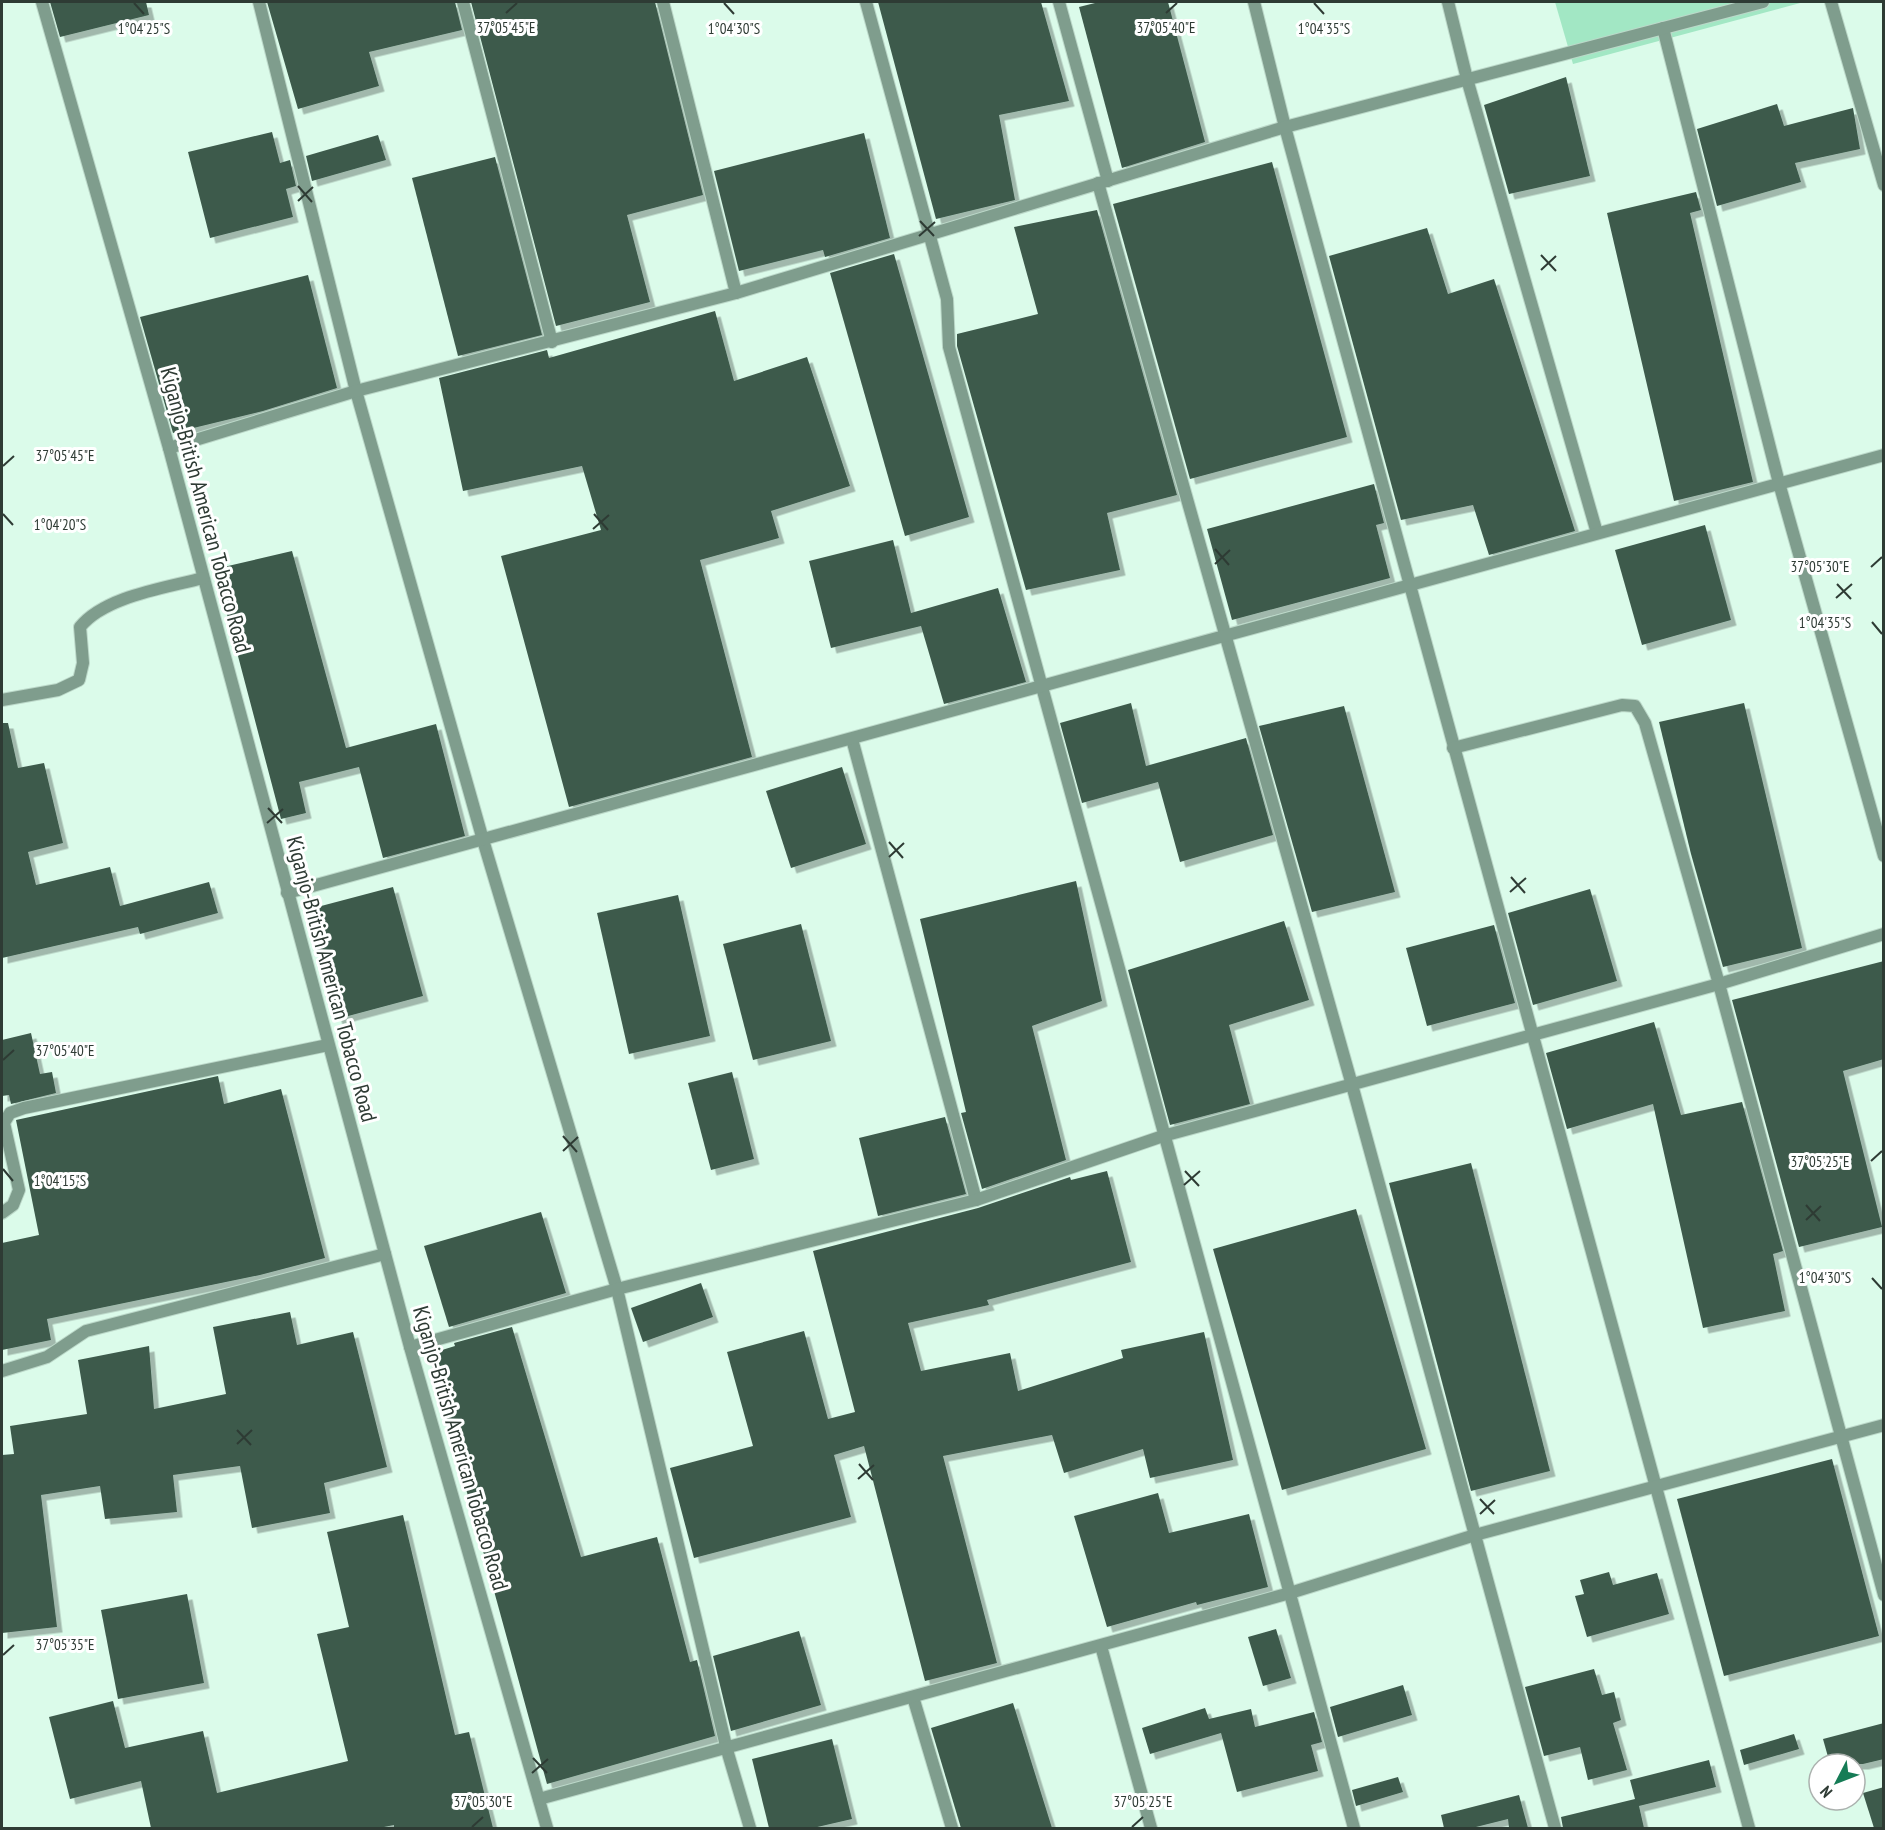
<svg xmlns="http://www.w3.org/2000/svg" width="1885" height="1830" font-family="'PT Sans Narrow',sans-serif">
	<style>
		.green { fill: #a2e7c4 }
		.building { fill: #3e5a4c; filter: url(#shadow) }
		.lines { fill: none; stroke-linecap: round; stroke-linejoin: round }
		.minor-casing { stroke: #bcd8c9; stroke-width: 14 }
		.minor { stroke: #7f9d8d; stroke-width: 12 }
		.ticks { fill: none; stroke: #2e3b34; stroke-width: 2 }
		.labels { text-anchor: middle; stroke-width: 6; stroke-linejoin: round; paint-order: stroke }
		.street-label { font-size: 22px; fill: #2e3b34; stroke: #fff }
		.ticks-label { font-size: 15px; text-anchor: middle; fill: #2e3b34; stroke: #fff; stroke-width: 6; stroke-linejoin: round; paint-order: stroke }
	</style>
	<defs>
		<filter id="shadow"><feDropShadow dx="5.5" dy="5.5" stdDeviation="0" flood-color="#0004"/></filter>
	</defs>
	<rect width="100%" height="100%" fill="#dbfbea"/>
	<polygon class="green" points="1555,2 1804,2 1573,64"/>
	<g class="building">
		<polygon points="50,2 146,2 149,15 60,37"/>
		<polygon points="267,2 455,2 462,30 369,52 379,86 298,109"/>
		<polygon points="471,2 655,2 703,195 627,215 650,302 556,326"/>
		<polygon points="878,2 1041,2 1069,101 999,115 1015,200 936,219"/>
		<polygon points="1099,2 1168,2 1205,142 1122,168 1079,7"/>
		<polygon points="1566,77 1590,176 1509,194 1484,105"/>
		<polygon points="1777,104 1784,126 1853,108 1860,149 1795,163 1801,182 1717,206 1697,129"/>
		<polygon points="272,132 280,163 290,160 296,186 286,189 293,217 210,238 188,152"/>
		<polygon points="864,133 890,238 825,257 823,250 739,271 714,171"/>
		<polygon points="378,135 386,160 312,181 306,156"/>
		<polygon points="495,157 542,335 458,356 412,178"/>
		<polygon points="1272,162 1347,437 1190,479 1113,204"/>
		<polygon points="1696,192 1701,210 1690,213 1753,482 1674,501 1607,213"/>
		<polygon points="1097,210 1177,495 1107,513 1120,570 1026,590 957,346 957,334 1038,314 1014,227"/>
		<polygon points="1427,228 1448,294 1494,279 1575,531 1489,555 1473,505 1401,520 1329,256"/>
		<polygon points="894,254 969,517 905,536 830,273"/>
		<polygon points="308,275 337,388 263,411 173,433 140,317"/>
		<polygon points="715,311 734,381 807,357 850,486 771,511 779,538 700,560 752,757 569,807 501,556 601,530 582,466 463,491 439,378 547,350 549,358"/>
		<polygon points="1374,484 1384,523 1376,525 1390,578 1232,620 1207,529"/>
		<polygon points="1705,525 1731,620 1642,645 1615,550"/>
		<polygon points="893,540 911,613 998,588 1026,682 944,704 921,626 831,648 809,561"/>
		<polygon points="292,551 346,748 436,724 465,836 383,858 359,767 299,782 306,813 281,819 215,569"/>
		<polygon points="1131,703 1146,766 1246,738 1273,835 1180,862 1158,782 1082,803 1060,723"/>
		<polygon points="1744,703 1802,948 1723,967 1691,854 1659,722"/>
		<polygon points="1344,706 1395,892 1312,912 1259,726"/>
		<polygon points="2,723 8,723 18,768 44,763 63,843 28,852 36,885 110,867 120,906 209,882 218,913 140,934 138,927 2,958"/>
		<polygon points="842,767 866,844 791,868 766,791"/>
		<polygon points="1076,881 1102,1001 1032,1026 1066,1160 982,1189 961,1113 966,1112 920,919"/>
		<polygon points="393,887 423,996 337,1019 306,910"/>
		<polygon points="1590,889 1617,981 1533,1005 1508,913"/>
		<polygon points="678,895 710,1036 629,1054 597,913"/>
		<polygon points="1284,921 1309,1000 1229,1025 1250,1104 1170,1125 1128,970"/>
		<polygon points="801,924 831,1041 753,1060 723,944"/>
		<polygon points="1494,925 1515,1003 1427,1026 1406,948"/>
		<polygon points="1884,961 1884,1059 1843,1071 1882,1227 1799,1247 1732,1000"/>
		<polygon points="1654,1022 1681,1115 1742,1102 1783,1251 1773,1254 1785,1311 1703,1328 1653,1104 1567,1129 1546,1053"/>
		<polygon points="31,1033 40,1074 52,1072 56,1093 11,1104 9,1095 2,1096 2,1040"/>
		<polygon points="732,1072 754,1159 711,1170 688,1083"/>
		<polygon points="218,1076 224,1104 281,1089 325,1258 260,1275 47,1319 51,1340 2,1350 2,1243 39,1235 16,1120"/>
		<polygon points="945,1117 966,1194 878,1216 859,1138"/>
		<polygon points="1471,1163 1550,1471 1471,1491 1389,1183"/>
		<polygon points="1107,1171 1131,1262 987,1300 989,1305 908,1323 921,1371 1010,1353 1018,1391 1123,1358 1121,1350 1204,1332 1233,1460 1150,1478 1143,1449 1064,1473 1052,1435 943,1456 997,1663 925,1681 864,1446 834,1455 851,1517 694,1558 670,1468 753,1446 727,1352 804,1331 828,1419 855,1412 813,1251 978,1208 1070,1177 1071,1180"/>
		<polygon points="1356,1209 1426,1449 1282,1490 1213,1249"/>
		<polygon points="541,1212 566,1293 449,1327 424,1246"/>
		<polygon points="701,1283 713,1317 643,1342 631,1308"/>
		<polygon points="290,1312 297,1345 353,1332 387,1467 324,1483 330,1513 252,1528 240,1466 173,1475 177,1512 105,1519 100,1486 41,1495 57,1627 2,1633 2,1455 14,1454 10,1426 87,1414 78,1360 149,1346 154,1409 226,1394 213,1327"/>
		<polygon points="512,1327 581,1557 657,1537 690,1662 697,1660 715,1736 547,1784 429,1354 455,1346 454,1343"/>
		<polygon points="1832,1459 1879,1636 1724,1676 1677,1499"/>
		<polygon points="1158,1493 1169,1533 1249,1514 1268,1587 1197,1605 1196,1602 1107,1627 1074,1516"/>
		<polygon points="403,1515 455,1735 469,1732 493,1828 394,1828 394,1825 379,1828 151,1828 141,1781 70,1799 49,1717 113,1701 125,1748 203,1731 217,1793 348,1761 317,1634 349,1627 327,1532"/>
		<polygon points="1609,1572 1613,1585 1657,1573 1669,1614 1587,1637 1575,1596 1584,1594 1580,1580"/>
		<polygon points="187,1594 204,1683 118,1699 101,1610"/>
		<polygon points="1276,1629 1291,1678 1263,1686 1248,1637"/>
		<polygon points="799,1631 821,1705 731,1731 713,1656"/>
		<polygon points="1594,1669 1602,1695 1614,1692 1621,1720 1613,1723 1627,1770 1588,1780 1580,1747 1544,1756 1525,1687"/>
		<polygon points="1403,1685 1412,1715 1338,1737 1330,1707"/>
		<polygon points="1013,1703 1052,1828 961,1828 931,1728"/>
		<polygon points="1205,1708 1209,1719 1251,1709 1255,1727 1314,1712 1322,1742 1311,1745 1318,1771 1237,1792 1221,1733 1150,1754 1142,1728"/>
		<polygon points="1884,1723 1884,1759 1863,1764 1830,1764 1823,1739"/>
		<polygon points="1794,1734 1799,1749 1744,1765 1740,1750"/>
		<polygon points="832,1739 852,1819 813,1828 769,1828 752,1759"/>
		<polygon points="1709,1760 1716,1787 1639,1806 1644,1828 1563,1828 1561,1817 1635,1799 1630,1780"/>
		<polygon points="1398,1777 1403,1792 1356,1806 1352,1790"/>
		<polygon points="1884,1787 1884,1828 1874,1828 1863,1793"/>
		<polygon points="1519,1795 1528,1828 1509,1828 1508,1819 1472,1828 1444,1828 1441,1815"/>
	</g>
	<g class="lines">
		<defs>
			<g id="minor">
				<polyline points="42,2 169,448 410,1347 547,1828"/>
				<polyline points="259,2 356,391 483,840 617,1289 727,1750 750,1828"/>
				<polyline points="463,2 552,342"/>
				<polyline points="663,2 736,293"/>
				<polyline points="866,2 947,299 949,347 1354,1828"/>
				<polyline points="1059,2 1108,181"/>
				<polyline points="1254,2 1285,127 1749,1828"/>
				<polyline points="1448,2 1467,79 1597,533"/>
				<polyline points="1831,2 1884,185"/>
				<polyline points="1663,28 1779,483 1884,856"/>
				<polyline points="1098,183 1352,1085 1555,1828"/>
				<polyline points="169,448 356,391 736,293 1285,127 1763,2"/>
				<path d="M 2,700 L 58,690 L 79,680 L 83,663 L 80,627 C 105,596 166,588 203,578"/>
				<polyline points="852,739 976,1200"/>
				<polyline points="1453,748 1622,705 1635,706 1645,723 1719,984 1884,1595"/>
				<polyline points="287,893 1884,455"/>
				<polyline points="2,1213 13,1205 19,1190 4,1123 10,1113 24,1108 328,1045"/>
				<polyline points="410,1347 617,1289 976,1200 1163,1136 1719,984 1884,934"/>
				<polyline points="2,1371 47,1357 86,1331 385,1254"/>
				<polyline points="1101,1646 1151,1828"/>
				<polyline points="913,1697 952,1828"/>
				<polyline points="539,1799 1290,1593 1475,1535 1884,1425"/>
			</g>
		</defs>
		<use href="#minor" class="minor-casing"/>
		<use href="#minor" class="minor"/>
	</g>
	<path class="ticks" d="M 134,3 L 144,14M 724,3 L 734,14M 1314,3 L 1324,14M 506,13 L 517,3M 1166,13 L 1177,3M 298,186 L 312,202M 298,201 L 313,187M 920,221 L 934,236M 919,236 L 935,222M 1541,255 L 1556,271M 1541,270 L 1556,256M 3,466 L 14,456M 3,514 L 13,525M 594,514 L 608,530M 593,529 L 609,515M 1215,549 L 1229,565M 1215,564 L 1230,550M 1871,567 L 1882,557M 1837,584 L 1851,599M 1836,598 L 1852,584M 1872,622 L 1882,634M 268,808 L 282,823M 267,823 L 283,809M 889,842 L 903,858M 889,857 L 904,843M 1511,877 L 1525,893M 1510,892 L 1526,878M 3,1060 L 14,1050M 563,1136 L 577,1152M 563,1151 L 578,1137M 1871,1161 L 1882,1151M 3,1169 L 13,1181M 1185,1171 L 1199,1186M 1184,1185 L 1200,1171M 1806,1205 L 1820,1221M 1806,1220 L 1821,1206M 1872,1278 L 1882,1289M 237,1430 L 251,1445M 237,1444 L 252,1430M 859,1464 L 873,1480M 858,1479 L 874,1465M 1480,1499 L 1494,1514M 1480,1514 L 1495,1500M 3,1655 L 14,1645M 533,1758 L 547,1773M 532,1773 L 548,1759M 472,1827 L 483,1817M 1132,1827 L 1143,1817"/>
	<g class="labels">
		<g class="street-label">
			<text transform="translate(206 510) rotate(75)" y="8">Kiganjo-British American Tobacco Road</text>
			<text transform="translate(332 979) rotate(75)" y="8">Kiganjo-British American Tobacco Road</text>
			<text transform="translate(461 1448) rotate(74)" y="8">Kiganjo-British American Tobacco Road</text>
		</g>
	</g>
	<g class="ticks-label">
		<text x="506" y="33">37°05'45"E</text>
		<text x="1166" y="33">37°05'40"E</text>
		<text x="1324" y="34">1°04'35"S</text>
		<text x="144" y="34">1°04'25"S</text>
		<text x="734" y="34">1°04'30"S</text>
		<text x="65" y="461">37°05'45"E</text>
		<text x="60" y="530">1°04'20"S</text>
		<text x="1820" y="572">37°05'30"E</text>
		<text x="1825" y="628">1°04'35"S</text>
		<text x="65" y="1056">37°05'40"E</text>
		<text x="1820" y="1167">37°05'25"E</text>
		<text x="60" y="1186">1°04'15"S</text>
		<text x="1825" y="1283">1°04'30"S</text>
		<text x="65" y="1650">37°05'35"E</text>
		<text x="483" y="1807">37°05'30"E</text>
		<text x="1143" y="1807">37°05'25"E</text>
	</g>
	<rect width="1885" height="1830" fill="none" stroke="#2e3b34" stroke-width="6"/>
	<g transform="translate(1837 1782) rotate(228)"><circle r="28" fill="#ffffff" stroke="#abb1ae" stroke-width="1.5"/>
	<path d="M0-4.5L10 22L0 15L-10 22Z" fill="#167c56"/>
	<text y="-9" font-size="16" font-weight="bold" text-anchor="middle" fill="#2e3b34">N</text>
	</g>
</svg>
